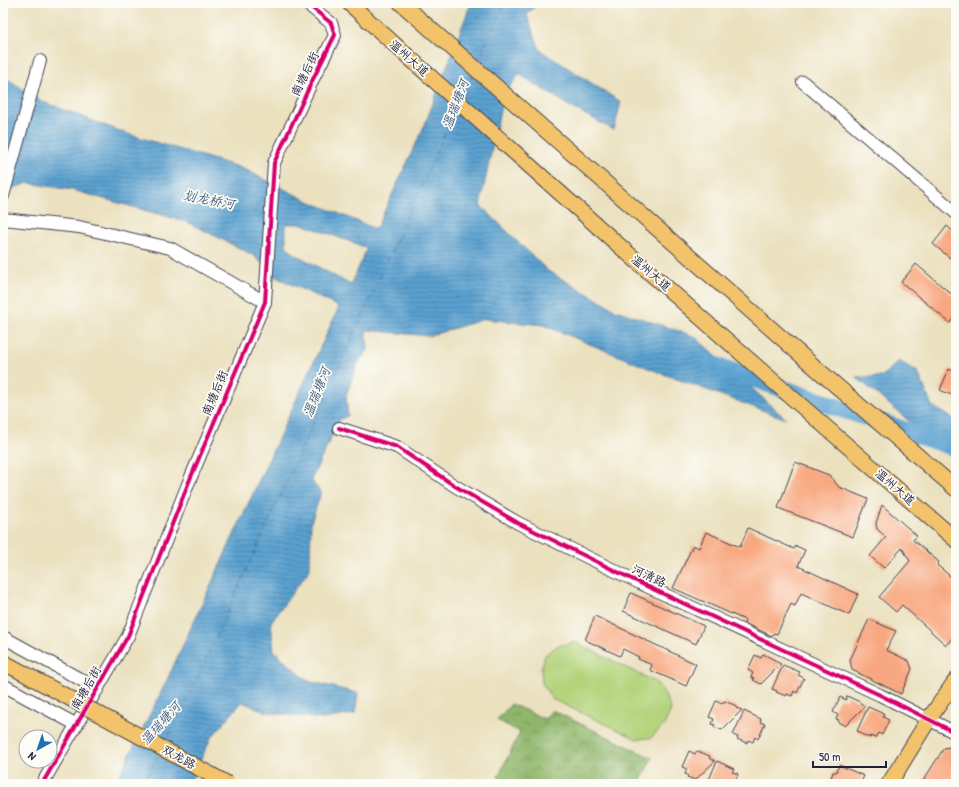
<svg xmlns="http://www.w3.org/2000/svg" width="959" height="787" font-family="'Patrick Hand','LXGW WenKai TC',sans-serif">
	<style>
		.grass { fill: #b4d47b; stroke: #6b7b5b }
		.forest { fill: url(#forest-crowns); stroke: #586c53 }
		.water { fill: url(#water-rules); stroke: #3e6286; fill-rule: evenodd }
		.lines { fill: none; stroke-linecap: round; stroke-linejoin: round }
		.river { stroke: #5aa1d0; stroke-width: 18 }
		.ferry { stroke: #3b5b7e; stroke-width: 1; stroke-dasharray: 5 4; stroke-linecap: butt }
		.building { fill: #f8a880 }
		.minor-casing { stroke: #403f4f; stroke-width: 14 }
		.major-casing { stroke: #403f4f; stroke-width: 17 }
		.minor { stroke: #fff; stroke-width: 12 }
		.major { stroke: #f2c36a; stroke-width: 15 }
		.major-bridge-casing { stroke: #403f4f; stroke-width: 17; stroke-linecap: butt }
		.major-bridge { stroke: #f2c36a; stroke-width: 15 }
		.cycleway-casing { stroke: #fdfcf7; stroke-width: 6 }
		.cycleway { stroke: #d6006c; stroke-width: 4 }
		.labels { text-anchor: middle; stroke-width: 3.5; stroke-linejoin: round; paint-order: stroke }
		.street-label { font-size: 12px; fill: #22223b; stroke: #fdfcf7 }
		.water-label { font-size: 13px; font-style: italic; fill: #3b5b7e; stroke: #fdfcf7 }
	</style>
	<defs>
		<pattern id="forest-crowns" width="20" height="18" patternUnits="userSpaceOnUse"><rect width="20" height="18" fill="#8fb66b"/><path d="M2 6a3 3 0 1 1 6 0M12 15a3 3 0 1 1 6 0" fill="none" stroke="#749459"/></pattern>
		<pattern id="water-rules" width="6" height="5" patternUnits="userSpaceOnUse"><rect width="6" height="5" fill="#5aa1d0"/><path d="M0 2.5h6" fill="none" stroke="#4a83aa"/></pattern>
	</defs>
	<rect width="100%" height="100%" fill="#fdfcf7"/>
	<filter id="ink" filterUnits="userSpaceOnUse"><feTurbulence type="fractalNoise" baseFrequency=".025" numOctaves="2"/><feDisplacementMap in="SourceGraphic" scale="8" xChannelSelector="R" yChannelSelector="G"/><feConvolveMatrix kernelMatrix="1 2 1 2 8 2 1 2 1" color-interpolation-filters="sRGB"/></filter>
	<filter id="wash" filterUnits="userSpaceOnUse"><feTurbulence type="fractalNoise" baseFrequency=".012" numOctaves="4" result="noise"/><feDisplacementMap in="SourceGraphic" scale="16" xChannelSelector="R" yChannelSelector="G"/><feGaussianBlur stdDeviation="0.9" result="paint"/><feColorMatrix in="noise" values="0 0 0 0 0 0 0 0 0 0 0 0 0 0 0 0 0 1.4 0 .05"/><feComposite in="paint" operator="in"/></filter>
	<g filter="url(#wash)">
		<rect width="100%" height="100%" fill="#ebe1bf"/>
		<polygon class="grass" points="575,642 657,683 664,693 671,710 664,725 651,738 637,739 552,699 542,683 541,669 545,655 557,646"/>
		<polygon class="forest" points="511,704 545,719 552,710 652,758 639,784 515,784 498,777 520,732 497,720"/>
		<g class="water">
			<path d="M 471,3 L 538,3 L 527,15 L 540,50 L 621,102 L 614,130 L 571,107 L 519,74 L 503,97 L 480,205 L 548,271 L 616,310 L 694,336 L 786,419 L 658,372 L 543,325 L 485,319 L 429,336 L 366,330 L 368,350 L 358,363 L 346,395 L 348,416 L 340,419 L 311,480 L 321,493 L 311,522 L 310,569 L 271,622 L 274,651 L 308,681 L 358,693 L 355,714 L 322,719 L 267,712 L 242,702 L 211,738 L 189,784 L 115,784 L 165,684 L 339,307 L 276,277 L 253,255 L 187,222 L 72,190 L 28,183 L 3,192 L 3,76 L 41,101 L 125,133 L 242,168 L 304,199 L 376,229 L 425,124 ZM 286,224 L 302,224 L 367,248 L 351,285 L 295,254 L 286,246 Z"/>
			<polygon points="899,361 918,372 932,406 956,420 956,460 856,377 881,377"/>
		</g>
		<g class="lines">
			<polyline class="river" points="711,364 956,448"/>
			<g class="ferry">
				<polyline points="478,61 506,3"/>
				<polyline points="463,96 472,75"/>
				<polyline points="165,743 192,690 456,110"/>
				<polyline points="143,784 159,754"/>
			</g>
		</g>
		<g id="blocks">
			<g class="building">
				<polygon points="947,226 956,234 956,263 933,244"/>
				<polygon points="916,264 956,298 956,316 950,323 901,282"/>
				<polygon points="949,369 956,372 956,397 940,390"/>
				<polygon points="795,462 829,475 839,487 868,499 853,537 778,508"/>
				<polygon points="882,505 917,536 913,540 939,562 937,565 956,581 956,634 946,645 902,605 896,612 879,597 910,561 902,548 884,568 870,556 886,537 877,529 876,523"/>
				<polygon points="748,528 794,549 796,546 805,550 798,566 858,594 849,615 801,593 795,606 791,604 777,634 774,633 772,636 744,623 745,620 673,588 693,545 699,548 706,532 740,547"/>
				<polygon points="631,593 704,626 696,644 623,611"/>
				<polygon points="595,616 696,664 686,686 650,670 652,665 638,659 639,657 623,649 620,656 585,640"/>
				<polygon points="869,619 896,631 886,650 909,661 912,669 901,694 852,670 850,660"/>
				<polygon points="763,654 775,660 775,661 781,664 761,684 753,680 754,678 751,677 753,673 748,670 755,655 761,658"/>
				<polygon points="783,665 800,672 798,675 804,678 797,693 794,691 792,696 787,694 786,696 776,692 777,691 772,689"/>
				<polygon points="847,696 860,702 860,703 865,706 845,726 838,722 839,720 836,719 838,715 833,712 840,697 846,700"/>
				<polygon points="716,701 722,704 724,701 737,706 736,708 742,710 722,730 714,727 715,725 712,724 714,719 709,717"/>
				<polygon points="868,707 884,714 883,717 889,720 882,735 879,733 876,738 871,736 870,738 861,734 862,733 857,731"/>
				<polygon points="744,711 761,719 760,722 765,724 758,739 755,737 753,742 748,740 747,743 737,739 738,737 733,735"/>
				<polygon points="956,746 956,784 921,784 944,748"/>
				<polygon points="689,751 695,754 697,751 710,756 709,758 715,761 695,780 687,777 688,775 685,774 687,769 682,767"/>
				<polygon points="717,761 734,769 732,772 738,774 734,784 707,784"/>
				<polygon points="839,765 864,776 860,784 829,784 833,772 836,772"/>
			</g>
		</g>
	</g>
	<g filter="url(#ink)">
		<use href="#blocks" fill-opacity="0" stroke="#403f4f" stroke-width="1"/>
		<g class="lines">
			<defs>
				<g id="minor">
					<polyline points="803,82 956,213"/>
					<polyline points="3,196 40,61"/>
					<polyline points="3,219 79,227 170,248 265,302"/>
					<polyline points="339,428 397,447 455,486 518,523 640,583 880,695 956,733"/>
					<polyline points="3,637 98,689"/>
					<polyline points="3,685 77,725"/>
					<polyline points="42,784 128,636 188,484 265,302 274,163 313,79 335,35 331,23 306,3"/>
				</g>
				<g id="major">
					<path d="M 349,3 C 549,185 752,364 956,540"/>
					<polyline points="401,3 817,369 956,489"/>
					<polyline points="889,784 929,719 956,680"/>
				</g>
			</defs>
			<use href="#minor" class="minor-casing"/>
			<use href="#major" class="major-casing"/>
			<use href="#minor" class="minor"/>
			<use href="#major" class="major"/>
			<defs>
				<polyline id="major-bridge" points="3,662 228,784"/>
			</defs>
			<use href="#major-bridge" class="major-bridge-casing"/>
			<use href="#major-bridge" class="major-bridge"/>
			<defs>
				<g id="cycleway">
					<polyline points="339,428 397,447 455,486 518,523 640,583 880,695 956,733"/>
					<polyline points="42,784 128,636 188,484 265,302 274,163 313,79 335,35 331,23 306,3"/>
				</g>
			</defs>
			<use href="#cycleway" class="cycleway-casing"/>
			<use href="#cycleway" class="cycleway"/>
		</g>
	</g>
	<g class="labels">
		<g class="street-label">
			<text transform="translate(409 58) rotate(42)" y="4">温州大道</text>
			<text transform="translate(305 74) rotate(-64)" y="4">南塘后街</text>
			<text transform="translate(651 273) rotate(41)" y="4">温州大道</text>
			<text transform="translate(215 393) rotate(-67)" y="4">南塘后街</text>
			<text transform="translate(895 487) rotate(41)" y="4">温州大道</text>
			<text transform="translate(649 576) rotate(25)" y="4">河清路</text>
			<text transform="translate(86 688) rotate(-60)" y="4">南塘后街</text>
			<text transform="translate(179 757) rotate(29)" y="4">双龙路</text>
		</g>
		<g class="water-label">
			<text transform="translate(455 104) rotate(-69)" y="5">温瑞塘河</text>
			<text transform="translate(209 199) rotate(11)" y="5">划龙桥河</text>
			<text transform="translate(316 392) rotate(-68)" y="5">温瑞塘河</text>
			<text transform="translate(160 723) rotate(-48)" y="5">温瑞塘河</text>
		</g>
	</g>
	<rect width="959" height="787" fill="none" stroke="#fdfcf7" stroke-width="16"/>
	<g transform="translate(38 749) rotate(220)"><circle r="19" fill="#fdfcf7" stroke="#a5a5ac"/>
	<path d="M0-3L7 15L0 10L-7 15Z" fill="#1f6fb2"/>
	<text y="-6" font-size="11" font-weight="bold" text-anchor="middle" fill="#22223b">N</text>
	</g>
	<path d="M813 761v6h73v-6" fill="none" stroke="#22223b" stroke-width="2"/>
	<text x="819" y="761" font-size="12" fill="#22223b" stroke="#fdfcf7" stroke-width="3" paint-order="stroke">50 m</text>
</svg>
